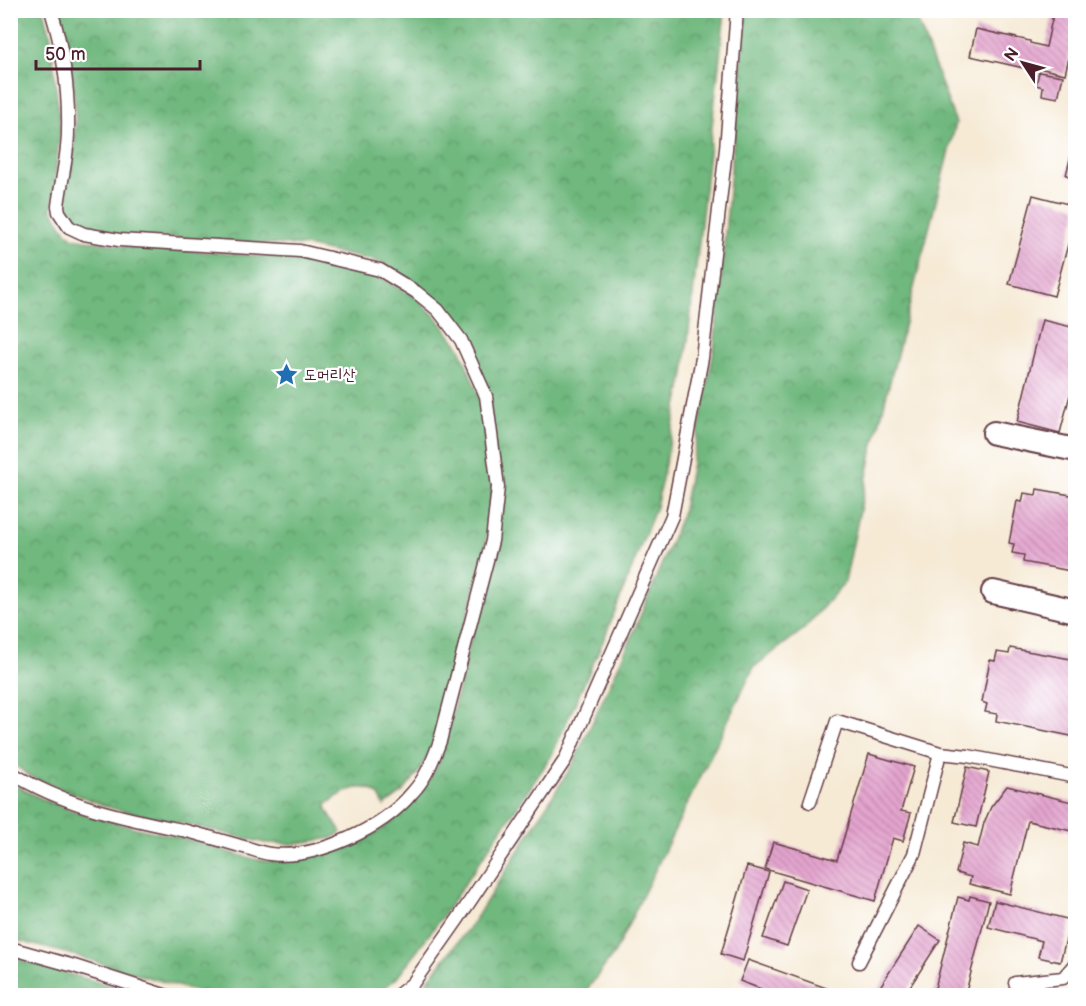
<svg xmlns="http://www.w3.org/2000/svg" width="1086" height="1006" font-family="'Balsamiq Sans','Poor Story',sans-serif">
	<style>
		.forest { fill: url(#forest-crowns); stroke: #5d6c54; stroke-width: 1.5 }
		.building { fill: url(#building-back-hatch) }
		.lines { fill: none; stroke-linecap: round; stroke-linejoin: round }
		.service-casing { stroke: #643d44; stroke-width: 15 }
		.minor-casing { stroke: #643d44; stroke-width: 26 }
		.service { stroke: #fff; stroke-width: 12 }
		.minor { stroke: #fff; stroke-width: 22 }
		.labels { text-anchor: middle; stroke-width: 4.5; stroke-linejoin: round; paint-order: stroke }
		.poi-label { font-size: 16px; fill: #4a1f2b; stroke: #fff; text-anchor: start }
	</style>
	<defs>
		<pattern id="forest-crowns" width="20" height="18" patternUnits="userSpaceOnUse" patternTransform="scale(1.5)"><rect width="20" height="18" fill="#70b87e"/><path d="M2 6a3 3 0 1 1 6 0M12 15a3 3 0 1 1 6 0" fill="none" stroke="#5e9567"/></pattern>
		<pattern id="building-back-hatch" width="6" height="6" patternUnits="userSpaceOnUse" patternTransform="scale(1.5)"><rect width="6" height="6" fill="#e4a4cf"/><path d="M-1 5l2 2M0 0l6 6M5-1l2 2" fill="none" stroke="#bb85a8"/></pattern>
	</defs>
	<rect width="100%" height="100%" fill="#fff"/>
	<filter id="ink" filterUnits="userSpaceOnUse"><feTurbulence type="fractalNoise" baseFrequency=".0167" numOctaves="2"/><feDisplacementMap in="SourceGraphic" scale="12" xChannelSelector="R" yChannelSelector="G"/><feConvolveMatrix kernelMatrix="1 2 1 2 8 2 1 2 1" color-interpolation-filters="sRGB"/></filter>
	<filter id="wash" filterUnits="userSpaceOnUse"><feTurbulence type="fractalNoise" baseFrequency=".008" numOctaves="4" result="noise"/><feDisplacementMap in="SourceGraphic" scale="24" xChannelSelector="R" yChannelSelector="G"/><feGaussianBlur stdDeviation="1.35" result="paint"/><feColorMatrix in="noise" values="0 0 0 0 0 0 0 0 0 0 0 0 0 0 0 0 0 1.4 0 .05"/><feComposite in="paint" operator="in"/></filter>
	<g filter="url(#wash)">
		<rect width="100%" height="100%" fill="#f6ead5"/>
		<g class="forest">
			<path d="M 44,10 L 51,38 L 60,128 L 52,210 L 64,229 L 73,238 L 124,246 L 300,259 L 382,279 L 414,296 L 437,318 L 460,348 L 482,404 L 492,489 L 485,549 L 434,743 L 418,773 L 403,792 L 384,806 C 382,802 380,795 376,793 C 360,780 338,795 326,805 C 327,815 337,823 341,832 L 333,838 L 292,844 L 265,843 L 194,826 L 111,808 L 31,777 L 11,762 L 10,11 Z"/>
			<path d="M 58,11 L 725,11 L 684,374 L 656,507 L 604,639 L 551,757 L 442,917 L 397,978 L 375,995 L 208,995 L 73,955 L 11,939 L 10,782 C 61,813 121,825 179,837 C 207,843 240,858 267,861 C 294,864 317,856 342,846 C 351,842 363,840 372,835 C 400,820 428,787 441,758 L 495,542 L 489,395 L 468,336 L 444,305 L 420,286 L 380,262 L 305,246 L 124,235 L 75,225 C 71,220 66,216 66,210 C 63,185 74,160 75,135 C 77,96 69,48 58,11 Z"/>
			<polygon points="746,11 914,11 956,123 872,452 845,582 804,629 754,667 615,952 583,995 414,995 422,988 474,921 573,764 629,643 682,514 714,350"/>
			<polygon points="11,957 142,995 11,995"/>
		</g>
		<g id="blocks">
			<g class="building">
				<polygon points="1054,10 1076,12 1076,28 1065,74 1025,65 1024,68 970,56 976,29 1030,41 1030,43 1046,47"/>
				<polygon points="1039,72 1063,76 1058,98 1042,95 1043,87 1036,85"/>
				<polygon points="1075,139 1076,139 1076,178 1066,175"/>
				<polygon points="1033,195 1076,206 1076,215 1054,296 1009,284"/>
				<polygon points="1042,320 1076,328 1076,372 1060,433 1017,422"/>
				<polygon points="1037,489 1076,496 1076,572 1023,562 1024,555 1012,553 1014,544 1009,543 1017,501 1022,502 1024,493 1036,495"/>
				<polygon points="1010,648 1076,660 1076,737 996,721 997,714 985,712 987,704 982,702 990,660 995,661 997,652 1009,654"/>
				<polygon points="869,754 914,767 901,811 911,813 903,841 893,838 875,901 765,869 773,842 837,860"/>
				<polygon points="967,767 989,772 976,827 954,822"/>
				<polygon points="1007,786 1076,803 1076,832 1028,821 1010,894 969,884 971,877 956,873 963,843 978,847 984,823 991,807"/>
				<polygon points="747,866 769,872 743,961 721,954"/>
				<polygon points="783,881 807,889 787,946 763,938"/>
				<polygon points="970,896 989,901 965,996 933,996 958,897 969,900"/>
				<polygon points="995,901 1071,920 1060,962 1038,957 1042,941 988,927"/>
				<polygon points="919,926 940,940 904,996 874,996"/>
				<polygon points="748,960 846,995 846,996 779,996 740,981"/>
			</g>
		</g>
	</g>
	<g filter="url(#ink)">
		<use href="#blocks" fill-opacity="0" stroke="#643d44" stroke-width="1.5"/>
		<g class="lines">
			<defs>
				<g id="service">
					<path d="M 10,772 C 62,805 123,818 182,830 C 203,835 223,841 244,847 C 252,849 261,853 270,854 C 316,860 383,828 412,793 C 426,778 433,760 440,741 L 492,541 L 498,487 L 486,396 L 461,340 L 438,310 L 416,292 L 380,270 L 300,251 L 119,240 L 84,234 L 69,227 L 59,212 L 58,206 C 61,181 68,156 68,131 C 69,91 63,49 51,10"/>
					<polyline points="810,802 837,721 940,753"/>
					<polyline points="10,948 74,966 167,996"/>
					<polyline points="859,962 914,854 940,753 968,756 1076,777"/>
					<polyline points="1015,983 1063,978 1076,963"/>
					<polyline points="397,996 413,983 458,919 565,760 672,516 702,358 726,149 737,10"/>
				</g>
				<g id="minor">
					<polyline points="994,433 1076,450"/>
					<polyline points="993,592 1076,611"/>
				</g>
			</defs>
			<use href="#service" class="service-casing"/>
			<use href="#minor" class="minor-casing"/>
			<use href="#service" class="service"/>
			<use href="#minor" class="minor"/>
		</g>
	</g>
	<defs>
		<symbol id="sight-bare" viewBox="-9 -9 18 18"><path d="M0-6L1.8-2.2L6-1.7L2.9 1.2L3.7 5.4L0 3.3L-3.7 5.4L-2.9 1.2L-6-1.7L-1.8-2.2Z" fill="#1f6fb2" stroke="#fff" stroke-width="2.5" paint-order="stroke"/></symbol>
	</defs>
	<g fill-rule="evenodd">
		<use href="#sight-bare" x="270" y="358" width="33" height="33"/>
	</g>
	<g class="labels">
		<g class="poi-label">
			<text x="304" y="380">도머리산</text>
		</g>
	</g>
	<rect width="1086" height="1006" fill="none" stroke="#fff" stroke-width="36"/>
	<g transform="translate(1023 63) rotate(306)" stroke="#ffffff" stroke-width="4.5" paint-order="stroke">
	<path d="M0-4.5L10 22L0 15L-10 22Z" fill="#4a1f2b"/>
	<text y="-9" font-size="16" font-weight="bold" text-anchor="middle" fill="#4a1f2b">N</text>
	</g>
	<path d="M36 60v9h164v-9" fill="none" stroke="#4a1f2b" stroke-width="3"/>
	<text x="45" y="60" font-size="18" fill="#4a1f2b" stroke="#ffffff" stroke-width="4.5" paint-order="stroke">50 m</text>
</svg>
